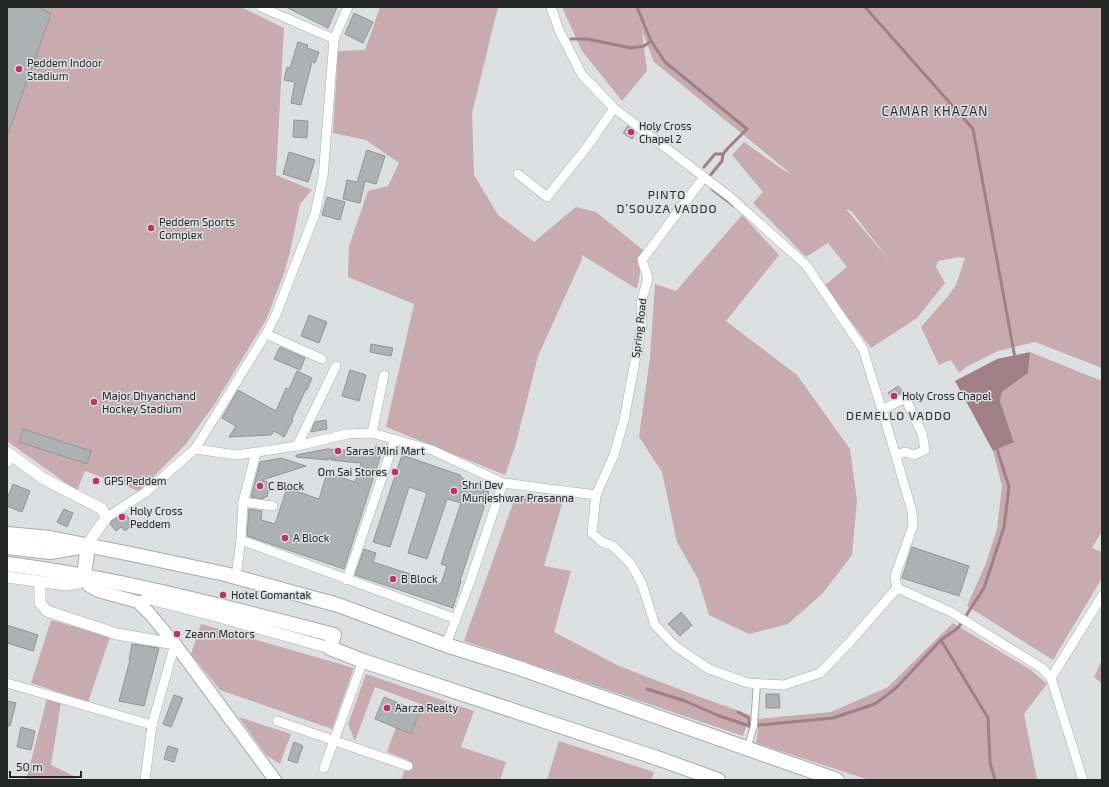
<svg xmlns="http://www.w3.org/2000/svg" width="1109" height="787" font-family="'Exo 2',sans-serif">
	<style>
		.green { fill: #c7abb1; fill-rule: evenodd }
		.water { fill: #a17f86 }
		.lines { fill: none; stroke-linecap: round; stroke-linejoin: round }
		.stream { stroke: #a17f86; stroke-width: 3 }
		.building { fill: #adb1b1; stroke: #919595 }
		.pedestrian-casing { stroke: #a8abac; stroke-width: 8 }
		.minor-casing { stroke: #a8abac; stroke-width: 10 }
		.tertiary-casing { stroke: #a8abac; stroke-width: 12 }
		.secondary-casing { stroke: #a8abac; stroke-width: 14 }
		.trunk-casing { stroke: #a8abac; stroke-width: 16 }
		.pedestrian { stroke: #fff; stroke-width: 6 }
		.minor { stroke: #fff; stroke-width: 9 }
		.tertiary { stroke: #fff; stroke-width: 11 }
		.secondary { stroke: #fff; stroke-width: 12 }
		.trunk { stroke: #fff; stroke-width: 14 }
		.poi-dot { fill: #c03364; stroke: #dce0e0; stroke-width: 1.5 }
		.labels { text-anchor: middle; stroke-width: 3; stroke-linejoin: round; paint-order: stroke }
		.poi-label { font-size: 11px; fill: #252727; stroke: #dce0e0; text-anchor: start }
		.street-label { font-size: 11px; fill: #252727; stroke: #dce0e0 }
		.neighbourhood-label { font-size: 12px; letter-spacing: 1px; fill: #2c2f30; stroke: #dce0e0 }
		.quarter-label { font-size: 13px; letter-spacing: 1px; fill: #2c2f30; stroke: #dce0e0 }
	</style>
	<rect width="100%" height="100%" fill="#dce0e0"/>
	<g class="green">
		<polygon points="7,7 241,7 284,28 276,175 312,190 300,204 290,252 284,273 266,320 214,405 186,444 139,491 85,471 77,491 7,441"/>
		<polygon points="380,7 498,7 472,113 474,175 498,215 534,242 576,207 596,212 644,251 637,289 582,255 582,259 538,356 515,447 505,475 386,427 414,304 348,277 349,246 368,191 388,186 399,163 366,140 333,133 338,51 365,50"/>
		<path d="M 562,7 L 1102,7 L 1102,368 L 1035,342 L 998,351 L 966,367 L 959,373 L 951,360 L 939,365 L 921,327 L 948,296 L 956,285 L 965,258 L 959,257 L 938,261 L 936,267 L 945,283 L 917,318 L 871,348 L 824,286 L 847,267 L 828,243 L 806,257 L 753,203 L 763,192 L 732,155 L 744,142 L 785,171 L 790,173 L 654,62 L 642,31 L 647,71 L 622,101 L 582,51 ZM 847,209 L 852,212 L 890,261 L 847,210 Z"/>
		<polygon points="742,215 779,255 726,321 797,375 850,449 857,501 852,555 823,593 788,624 749,634 709,615 698,579 677,542 662,472 639,437 650,357 655,284 676,291"/>
		<polygon points="1030,352 1102,381 1102,531 1092,548 1102,552 1102,578 1053,660 967,606 986,563 997,529 1002,486 993,451 1014,441 1000,401 1002,392 1028,373"/>
		<polygon points="516,495 564,497 544,566 571,571 554,632 619,666 692,694 750,715 743,736 464,641"/>
		<polygon points="51,620 110,637 88,702 31,683"/>
		<polygon points="953,623 1031,670 1047,684 1024,714 1037,780 869,780 756,743 758,731 758,719 831,712 888,687"/>
		<polygon points="201,624 354,668 332,729 220,690 191,654"/>
		<polygon points="1102,660 1102,684 1094,677"/>
		<polygon points="366,674 474,711 461,747 506,762 500,780 401,780 408,760 387,752 396,727 412,732 423,705 375,687 355,741 348,724"/>
		<polygon points="47,699 61,703 51,765 76,777 75,780 26,780"/>
		<polygon points="239,717 291,734 280,764 266,755"/>
		<polygon points="559,741 654,772 651,780 547,780"/>
	</g>
	<polygon class="water" points="1030,352 1028,373 1002,392 1000,401 1014,442 993,451 955,381 997,359"/>
	<g class="lines">
		<g class="stream">
			<polyline points="637,7 651,41 665,62 747,129 728,148 723,154 722,161 708,178"/>
			<polyline points="865,7 973,129 1015,358"/>
			<polyline points="571,39 587,39 631,48 644,46 651,41"/>
			<polyline points="704,167 715,154 723,154"/>
			<polyline points="712,189 734,206"/>
			<polyline points="941,640 988,718 990,762 995,780"/>
			<polyline points="647,689 685,701 717,715 749,726 833,718 875,704 896,688 941,640 958,628 984,588 1004,527 1009,487 996,446"/>
			<polyline points="738,712 749,718 749,726"/>
		</g>
	</g>
	<g class="building">
		<polygon points="7,7 39,7 51,14 8,134 7,134"/>
		<polygon points="286,7 337,7 328,28"/>
		<polygon points="354,13 373,22 363,43 345,34"/>
		<polygon points="298,42 308,45 307,48 319,52 315,63 312,62 301,105 291,103 295,82 284,80 287,67 290,68"/>
		<polygon points="294,120 308,121 307,138 293,137"/>
		<polygon points="628,126 636,133 632,139 623,133"/>
		<polygon points="367,150 385,156 376,184 365,181 360,203 343,199 347,180 357,182"/>
		<polygon points="289,152 315,160 308,182 283,174"/>
		<polygon points="327,197 345,202 340,220 322,215"/>
		<polygon points="309,315 327,322 319,343 301,336"/>
		<polygon points="371,344 393,348 391,356 370,352"/>
		<polygon points="280,347 305,358 300,370 274,359"/>
		<polygon points="350,370 366,375 359,401 342,396"/>
		<polygon points="297,371 312,378 307,390 306,389 292,419 293,420 284,437 274,431 271,435 229,437 236,426 222,418 238,390 276,411 286,388 289,389"/>
		<polygon points="898,386 903,392 892,398 888,393"/>
		<polygon points="326,420 327,429 311,432 315,422"/>
		<polygon points="23,429 91,451 87,464 19,442"/>
		<polygon points="376,446 383,448 344,569 247,536 249,509 262,511 261,520 275,524 287,488 319,499 327,473 355,482 361,463 331,460 332,458 327,460 296,457 296,455 327,449 365,451 374,453"/>
		<polygon points="402,455 460,475 467,484 489,492 460,581 461,581 453,608 355,575 364,549 376,553 373,562 441,584 447,566 441,564 461,503 447,499 427,559 408,553 427,493 409,487 390,547 373,542"/>
		<polygon points="281,458 306,466 262,480 270,483 267,497 264,497 263,499 251,497 260,462"/>
		<polygon points="13,484 30,491 22,512 7,506 7,499"/>
		<polygon points="64,509 73,513 67,527 57,522"/>
		<polygon points="125,513 133,524 125,531 121,527 116,531 110,524 112,521"/>
		<polygon points="912,547 969,566 959,596 902,578"/>
		<polygon points="681,612 692,625 680,636 668,624"/>
		<polygon points="7,625 38,635 33,651 7,643"/>
		<polygon points="132,644 159,648 144,706 119,701 130,660 129,660"/>
		<polygon points="766,694 779,694 780,708 766,708"/>
		<polygon points="174,695 183,698 171,727 163,724"/>
		<polygon points="384,697 420,712 411,734 375,719"/>
		<polygon points="7,701 16,703 10,726 7,726"/>
		<polygon points="21,727 35,731 31,750 17,747"/>
		<polygon points="294,742 303,746 297,763 288,760"/>
		<polygon points="168,746 178,749 174,762 164,759"/>
	</g>
	<g class="lines">
		<defs>
			<polyline id="pedestrian" points="747,749 754,726 757,683"/>
			<g id="minor">
				<polyline points="261,7 334,39"/>
				<polyline points="551,7 559,30 582,75 614,108 730,197 806,265 863,349 892,443 912,511 913,526 895,576 897,588 951,612 1042,668 1051,678 1083,780"/>
				<polyline points="518,174 547,197 587,147 614,108"/>
				<polyline points="266,334 322,359"/>
				<polyline points="882,410 905,398 922,433 925,450 914,455 905,452 896,455"/>
				<polyline points="372,433 384,375"/>
				<polyline points="297,446 336,366"/>
				<polyline points="195,449 266,334 275,317 315,214 323,177 334,39 348,7"/>
				<polyline points="7,463 11,455"/>
				<polyline points="596,495 614,455 624,420 642,324 641,303 648,278 642,260 704,177"/>
				<polyline points="243,502 273,506"/>
				<polyline points="106,518 146,492 195,449 237,455 297,446 347,434 372,433 432,450 503,483 596,495 592,533 602,542 613,546 631,564 642,584 655,625 675,646 709,669 748,683 784,685 820,673 849,643 897,588"/>
				<polyline points="241,540 456,619"/>
				<polyline points="236,577 241,540 243,502 256,453"/>
				<polyline points="347,580 395,439"/>
				<polyline points="446,645 471,579 503,483"/>
				<polyline points="1051,678 1102,596"/>
				<polyline points="7,683 152,725"/>
				<polyline points="277,721 408,766"/>
				<polyline points="324,768 363,661"/>
				<polyline points="145,780 152,725 175,644"/>
			</g>
			<g id="tertiary">
				<polyline points="7,452 44,479 102,509 106,518 93,536 88,545"/>
				<polyline points="7,577 66,585 78,583 84,575"/>
				<polyline points="40,582 40,603 47,611 117,634 175,644"/>
				<polyline points="138,602 150,599 216,616 330,648"/>
			</g>
			<polyline id="secondary" points="84,575 88,585 98,591 138,602 149,613 175,644 275,780"/>
			<g id="trunk">
				<polyline points="7,534 50,538 131,554 225,574 338,605 446,645 516,667 837,780"/>
				<polyline points="7,547 50,552 80,547"/>
				<path d="M 7,564 C 118,578 226,607 334,635 L 330,648 L 363,661 L 657,758 L 718,780"/>
				<polyline points="84,575 88,545"/>
			</g>
		</defs>
		<use href="#pedestrian" class="pedestrian-casing"/>
		<use href="#minor" class="minor-casing"/>
		<use href="#tertiary" class="tertiary-casing"/>
		<use href="#secondary" class="secondary-casing"/>
		<use href="#trunk" class="trunk-casing"/>
		<use href="#pedestrian" class="pedestrian"/>
		<use href="#minor" class="minor"/>
		<use href="#tertiary" class="tertiary"/>
		<use href="#secondary" class="secondary"/>
		<use href="#trunk" class="trunk"/>
	</g>
	<g class="poi-dot">
		<circle cx="19" cy="69" r="4"/>
		<circle cx="631" cy="132" r="4"/>
		<circle cx="151" cy="228" r="4"/>
		<circle cx="894" cy="396" r="4"/>
		<circle cx="94" cy="402" r="4"/>
		<circle cx="338" cy="451" r="4"/>
		<circle cx="395" cy="472" r="4"/>
		<circle cx="96" cy="481" r="4"/>
		<circle cx="260" cy="486" r="4"/>
		<circle cx="454" cy="491" r="4"/>
		<circle cx="122" cy="517" r="4"/>
		<circle cx="285" cy="538" r="4"/>
		<circle cx="393" cy="579" r="4"/>
		<circle cx="223" cy="595" r="4"/>
		<circle cx="177" cy="634" r="4"/>
		<circle cx="387" cy="708" r="4"/>
	</g>
	<g class="labels">
		<g class="poi-label">
			<text x="27" y="67">Peddem Indoor<tspan x="27" dy="13">Stadium</tspan></text>
			<text x="639" y="130">Holy Cross<tspan x="639" dy="13">Chapel 2</tspan></text>
			<text x="159" y="226">Peddem Sports<tspan x="159" dy="13">Complex</tspan></text>
			<text x="102" y="400">Major Dhyanchand<tspan x="102" dy="13">Hockey Stadium</tspan></text>
			<text x="902" y="400">Holy Cross Chapel</text>
			<text x="346" y="455">Saras Mini Mart</text>
			<text x="387" y="476" text-anchor="end">Om Sai Stores</text>
			<text x="104" y="485">GPS Peddem</text>
			<text x="462" y="489">Shri Dev<tspan x="462" dy="13">Munjeshwar Prasanna</tspan></text>
			<text x="268" y="490">C Block</text>
			<text x="130" y="515">Holy Cross<tspan x="130" dy="13">Peddem</tspan></text>
			<text x="293" y="542">A Block</text>
			<text x="401" y="583">B Block</text>
			<text x="231" y="599">Hotel Gomantak</text>
			<text x="185" y="638">Zeann Motors</text>
			<text x="395" y="712">Aarza Realty</text>
		</g>
		<g class="street-label">
			<text transform="translate(639 328) rotate(-83)" y="4">Spring Road</text>
		</g>
		<g class="neighbourhood-label">
			<text x="667" y="199">PINTO<tspan x="667" dy="14">D’SOUZA VADDO</tspan></text>
			<text x="899" y="420">DEMELLO VADDO</text>
		</g>
		<g class="quarter-label">
			<text x="935" y="116">CAMAR KHAZAN</text>
		</g>
	</g>
	<rect width="1109" height="787" fill="none" stroke="#252727" stroke-width="16"/>
	<path d="M10 771v6h71v-6" fill="none" stroke="#252727" stroke-width="2"/>
	<text x="16" y="771" font-size="12" fill="#252727" stroke="#dce0e0" stroke-width="3" paint-order="stroke">50 m</text>
</svg>
